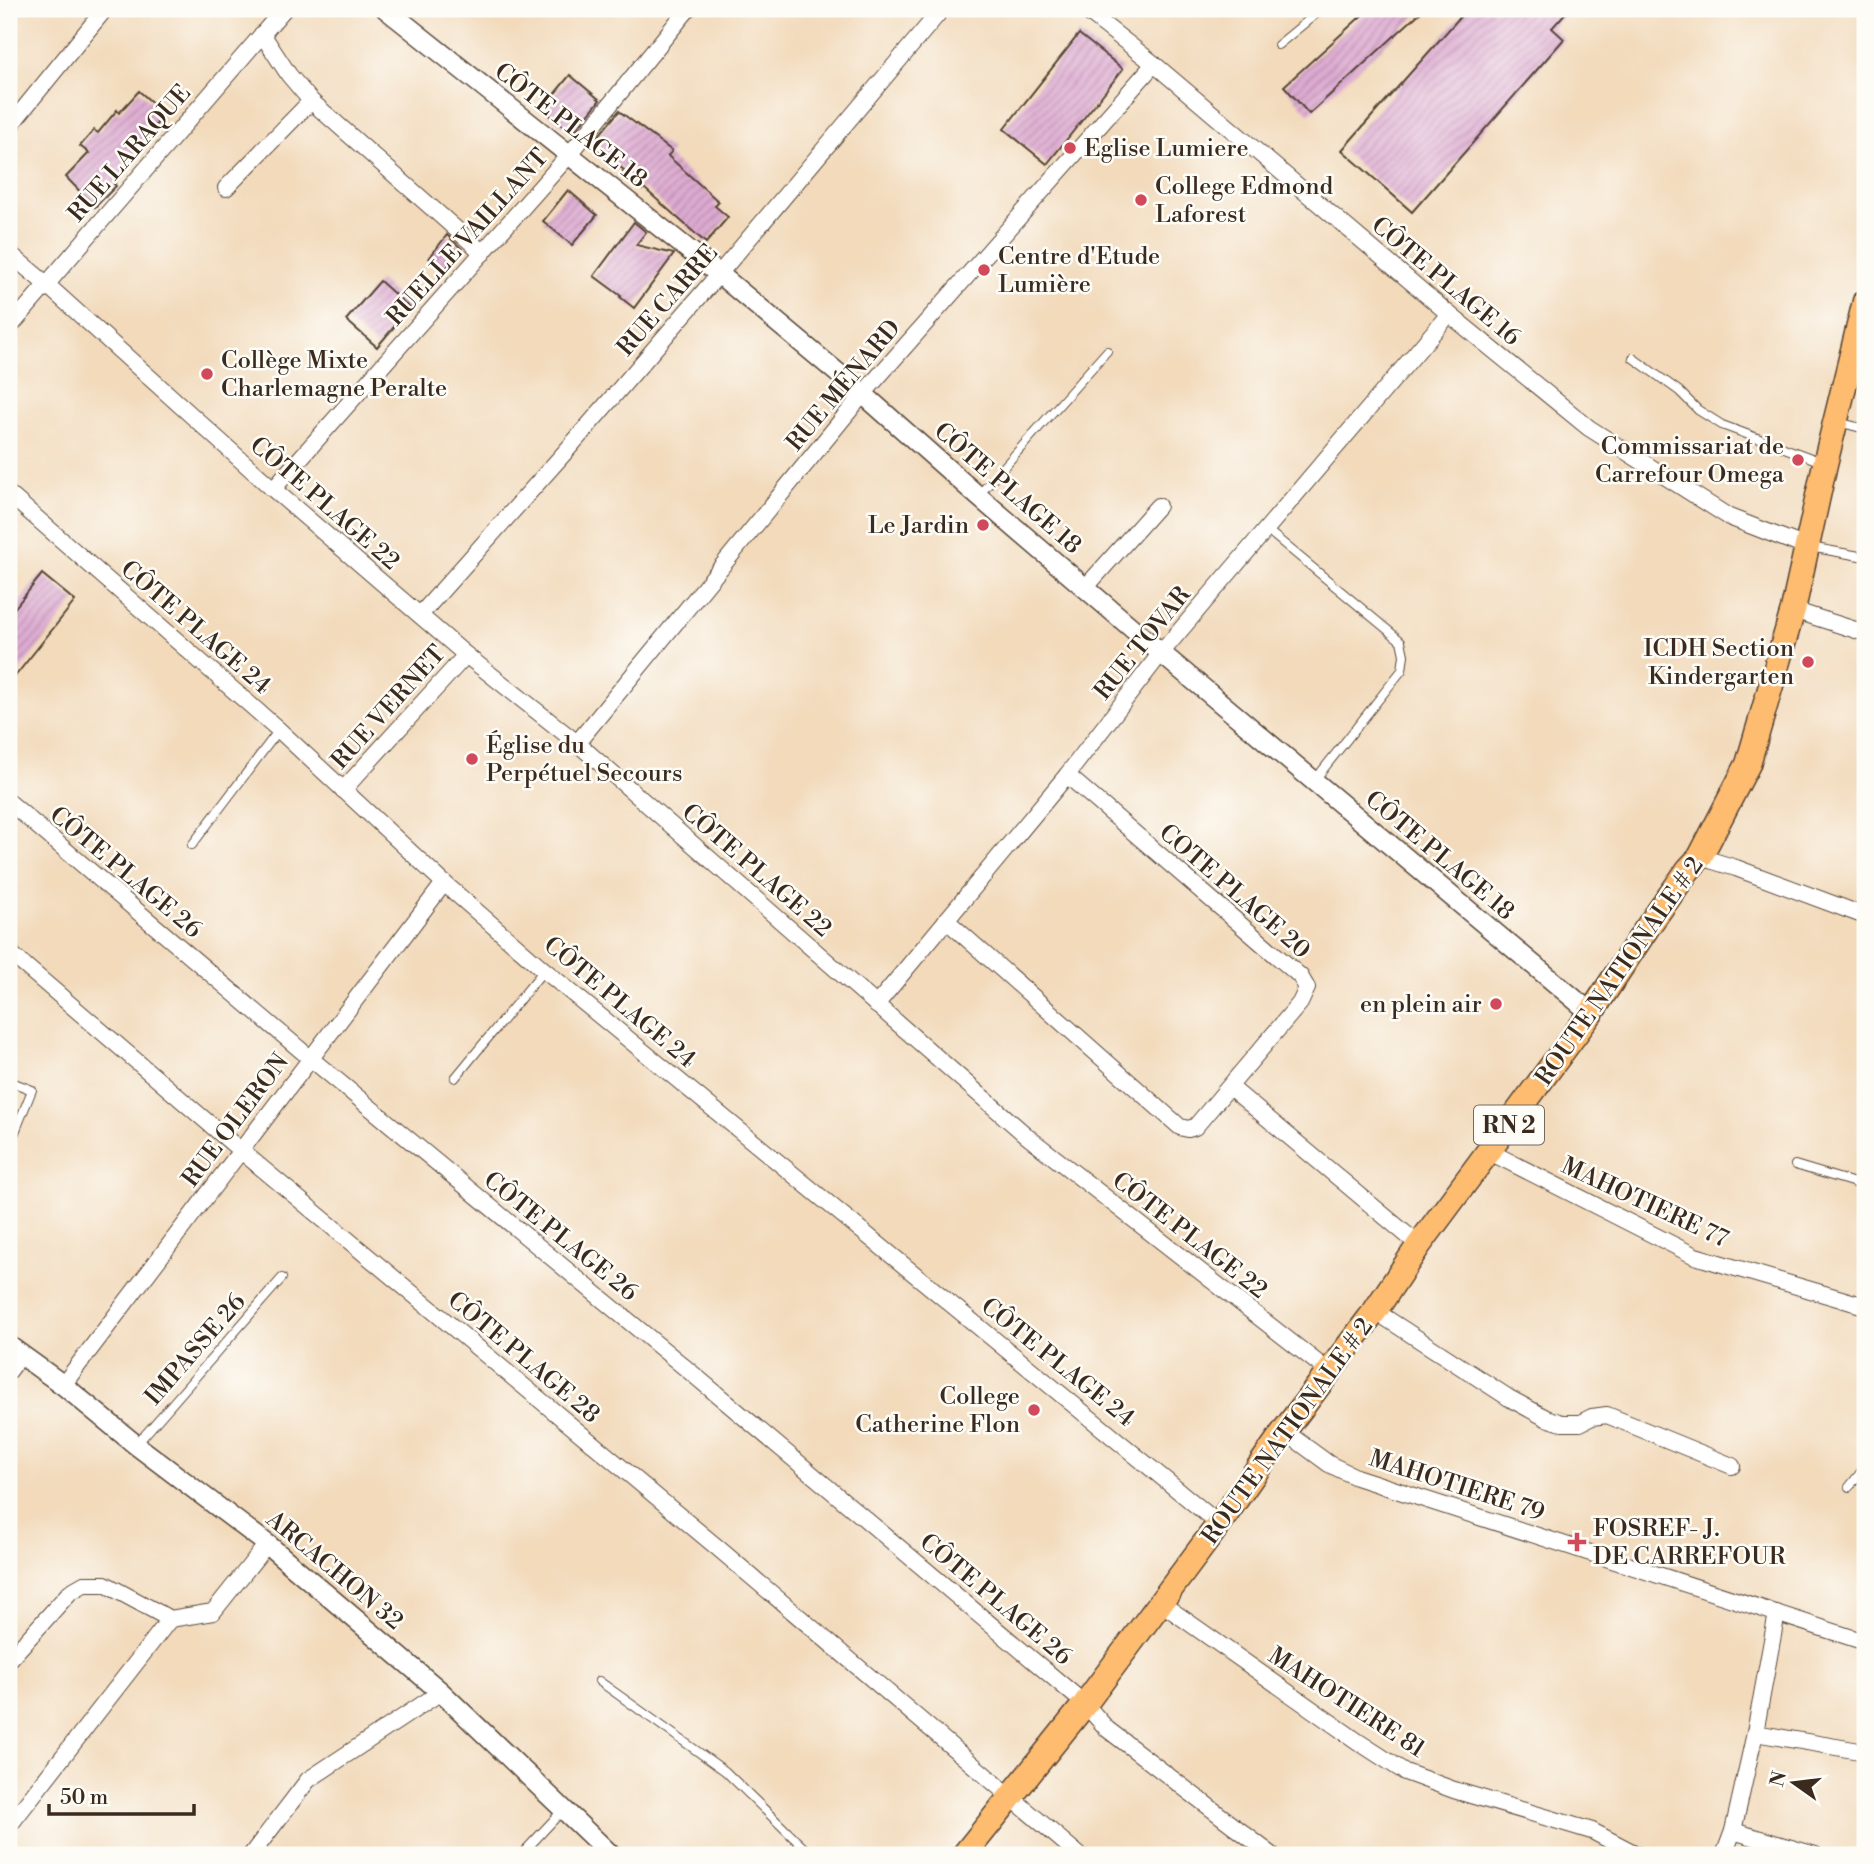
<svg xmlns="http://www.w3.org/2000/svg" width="1874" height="1864" font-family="'Libre Bodoni',serif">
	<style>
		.building { fill: url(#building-hatch) }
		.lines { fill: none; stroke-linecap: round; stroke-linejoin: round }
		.service-casing { stroke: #564436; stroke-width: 10 }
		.minor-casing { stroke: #564436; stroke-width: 18 }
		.tertiary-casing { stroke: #564436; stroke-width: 22 }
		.primary-casing { stroke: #564436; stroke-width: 27 }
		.service { stroke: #fff; stroke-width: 8 }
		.minor { stroke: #fff; stroke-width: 16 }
		.tertiary { stroke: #fff; stroke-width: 19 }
		.primary { stroke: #febc70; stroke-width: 24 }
		.poi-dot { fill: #d1495b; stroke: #fdfcf7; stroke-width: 2.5 }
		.labels { text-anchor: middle; stroke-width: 5; stroke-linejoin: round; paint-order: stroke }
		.shield { fill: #fdfcf7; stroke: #75695f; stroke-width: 2 }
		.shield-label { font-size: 23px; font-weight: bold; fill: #3b2a1e }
		.street-label { font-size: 24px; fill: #3b2a1e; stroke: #fdfcf7 }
		.poi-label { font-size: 24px; fill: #3b2a1e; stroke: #fdfcf7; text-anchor: start }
	</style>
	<defs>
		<pattern id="building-hatch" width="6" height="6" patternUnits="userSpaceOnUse" patternTransform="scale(1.75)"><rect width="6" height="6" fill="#deabd2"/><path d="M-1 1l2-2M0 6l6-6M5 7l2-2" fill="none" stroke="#b58baa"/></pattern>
	</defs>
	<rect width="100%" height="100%" fill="#fdfcf7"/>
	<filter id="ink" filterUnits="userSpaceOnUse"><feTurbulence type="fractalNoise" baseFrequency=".0143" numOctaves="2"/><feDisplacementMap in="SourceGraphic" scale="14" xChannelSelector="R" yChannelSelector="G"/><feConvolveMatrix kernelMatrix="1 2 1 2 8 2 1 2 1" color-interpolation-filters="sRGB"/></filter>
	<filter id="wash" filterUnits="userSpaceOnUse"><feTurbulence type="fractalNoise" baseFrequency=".00686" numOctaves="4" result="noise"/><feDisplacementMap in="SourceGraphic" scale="28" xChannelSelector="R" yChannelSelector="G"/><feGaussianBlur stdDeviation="1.57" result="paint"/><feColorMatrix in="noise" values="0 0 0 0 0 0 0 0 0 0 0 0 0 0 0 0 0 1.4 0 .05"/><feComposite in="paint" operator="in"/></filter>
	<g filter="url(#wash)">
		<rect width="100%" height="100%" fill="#f2dabb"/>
		<g id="blocks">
			<g class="building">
				<polygon points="1369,9 1424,9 1309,114 1284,86"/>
				<polygon points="1467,9 1569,9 1552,28 1564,39 1412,212 1342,150"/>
				<polygon points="1079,34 1123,69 1047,164 1004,129"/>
				<polygon points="570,75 600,100 574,132 572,131 571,133 542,109"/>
				<polygon points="139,91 165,114 147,135 150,138 114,184 116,186 95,207 66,177 89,153 80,146 94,130 98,133 117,110 119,113"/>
				<polygon points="619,111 672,151 668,156 719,202 715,206 728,217 706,243 644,188 642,190 621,174 624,170 591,145"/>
				<polygon points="568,190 597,215 572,245 543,221"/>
				<polygon points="634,222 646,232 636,245 674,254 634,308 620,297 621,296 594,276"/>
				<polygon points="447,235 462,249 445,270 429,258"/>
				<polygon points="380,281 410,308 377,347 346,320"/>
				<polygon points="42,574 75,601 9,684 9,615"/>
			</g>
		</g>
	</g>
	<g filter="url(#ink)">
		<use href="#blocks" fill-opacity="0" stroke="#564436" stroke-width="2"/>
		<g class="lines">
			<defs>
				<g id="service">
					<polyline points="1278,45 1322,9"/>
					<polyline points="1633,358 1679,391 1698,410 1722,425 1822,462"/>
					<polyline points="1838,422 1865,429"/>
					<polyline points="978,496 1107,351"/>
					<polyline points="1266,529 1401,641 1404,655 1402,670 1314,781"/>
					<polyline points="1810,547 1865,557"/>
					<polyline points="192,845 279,730"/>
					<polyline points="455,1078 544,970"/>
					<polyline points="9,1081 32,1090 9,1147"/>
					<polyline points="1795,1165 1865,1186"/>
					<polyline points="136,1445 282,1278"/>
					<polyline points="1849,1487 1865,1467"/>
					<polyline points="599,1681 725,1771 804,1848 808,1855"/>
					<polyline points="521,1855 562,1811"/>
				</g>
				<g id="minor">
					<polyline points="1084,9 1154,64 1449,314 1589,428 1729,517 1806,547"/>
					<polyline points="262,34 289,75 311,101 483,253"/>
					<polyline points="9,127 105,9"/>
					<polyline points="226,188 311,101"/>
					<polyline points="9,253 46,284 273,489 466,655 577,743 1028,1137 1328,1371"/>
					<polyline points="9,328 284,9"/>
					<polyline points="273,489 569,155 688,9"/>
					<polyline points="9,494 279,730 444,883 544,970 1219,1524"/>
					<polyline points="1085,588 1158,506"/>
					<polyline points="1793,610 1865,633"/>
					<polyline points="420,615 567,450 719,274 942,9"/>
					<polyline points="577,743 863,394 1154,64"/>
					<polyline points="343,790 466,655"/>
					<polyline points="9,802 310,1058 694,1375 1085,1704 1107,1729 1272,1855"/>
					<polyline points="1700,857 1736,868 1865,916"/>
					<polyline points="946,920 1180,1127 1188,1129 1195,1127 1300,1003 1307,988 1300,976 1067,775"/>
					<polyline points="9,952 240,1150 718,1548 1079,1855"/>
					<polyline points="876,1005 1067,775 1161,653 1449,314"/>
					<polyline points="1230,1087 1419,1245"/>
					<polyline points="1490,1152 1695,1256 1865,1306"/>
					<polyline points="1375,1311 1509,1398 1546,1418 1562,1423 1580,1423 1592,1417 1607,1415 1732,1466"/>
					<polyline points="9,1371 21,1355"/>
					<polyline points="63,1385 444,883"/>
					<polyline points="1284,1431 1329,1464 1356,1477 1865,1642"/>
					<polyline points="1161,1603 1357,1741 1405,1772 1454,1790 1592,1831 1638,1855"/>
					<polyline points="9,1660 70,1592 84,1584 105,1584 170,1619"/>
					<polyline points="1755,1733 1865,1752"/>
					<polyline points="9,1826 170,1619 213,1612 267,1544"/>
					<polyline points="1733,1831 1815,1855"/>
					<polyline points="251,1855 308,1780 441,1692"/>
					<polyline points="1724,1855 1733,1831 1755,1733 1777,1613"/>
				</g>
				<g id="tertiary">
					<polyline points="386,9 719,274 863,394 978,496 1161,653 1591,1013"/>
					<polyline points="9,1346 63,1385 136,1445 267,1544 441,1692 611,1855"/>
				</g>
				<polyline id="primary" points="964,1855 1085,1704 1219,1524 1284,1431 1375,1311 1419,1245 1591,1013 1647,928 1688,870 1700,857 1748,764 1793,610 1825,464 1865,301"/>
			</defs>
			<use href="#service" class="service-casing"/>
			<use href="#minor" class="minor-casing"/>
			<use href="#tertiary" class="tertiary-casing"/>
			<use href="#primary" class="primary-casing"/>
			<use href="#service" class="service"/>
			<use href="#minor" class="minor"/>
			<use href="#tertiary" class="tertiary"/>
			<use href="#primary" class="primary"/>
		</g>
	</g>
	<g class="poi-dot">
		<circle cx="1070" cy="148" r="7"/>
		<circle cx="1141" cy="200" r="7"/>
		<circle cx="984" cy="270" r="7"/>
		<circle cx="207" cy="374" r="7"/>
		<circle cx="1798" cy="460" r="7"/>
		<circle cx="983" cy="525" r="7"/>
		<circle cx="1808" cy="662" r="7"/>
		<circle cx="472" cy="759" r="7"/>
		<circle cx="1496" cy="1004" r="7"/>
		<circle cx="1034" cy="1410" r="7"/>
		<path d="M1573.5 1531.5h7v7h7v7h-7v7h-7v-7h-7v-7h7z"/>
	</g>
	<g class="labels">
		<rect class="shield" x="1474" y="1105.5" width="70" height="39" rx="5"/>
		<g class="shield-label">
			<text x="1509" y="1133">RN 2</text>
		</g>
		<g class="street-label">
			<text transform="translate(571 125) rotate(38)" y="8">CÔTE PLAGE 18</text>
			<text transform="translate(129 153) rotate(-49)" y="8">RUE LARAQUE</text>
			<text transform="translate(467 237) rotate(-48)" y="8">RUELLE VAILLANT</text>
			<text transform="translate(1446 281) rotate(40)" y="8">CÔTE PLAGE 16</text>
			<text transform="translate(667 300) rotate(-49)" y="8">RUE CARRE</text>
			<text transform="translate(843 385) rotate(-50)" y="8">RUE MÉNARD</text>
			<text transform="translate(1008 488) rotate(41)" y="8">CÔTE PLAGE 18</text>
			<text transform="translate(325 503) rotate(41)" y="8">CÔTE PLAGE 22</text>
			<text transform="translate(196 627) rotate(41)" y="8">CÔTE PLAGE 24</text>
			<text transform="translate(1142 643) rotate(-51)" y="8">RUE TOVAR</text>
			<text transform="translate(388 707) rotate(-48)" y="8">RUE VERNET</text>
			<text transform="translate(1440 855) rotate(40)" y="8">CÔTE PLAGE 18</text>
			<text transform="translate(757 870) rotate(41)" y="8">CÔTE PLAGE 22</text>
			<text transform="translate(126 872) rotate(40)" y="8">CÔTE PLAGE 26</text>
			<text transform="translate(1235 891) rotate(41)" y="8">COTE PLAGE 20</text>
			<text transform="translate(1619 971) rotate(-55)" y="8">ROUTE NATIONALE # 2</text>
			<text transform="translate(620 1002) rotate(40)" y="8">CÔTE PLAGE 24</text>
			<text transform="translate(235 1120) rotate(-53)" y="8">RUE OLERON</text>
			<text transform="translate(1645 1202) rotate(25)" y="8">MAHOTIERE 77</text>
			<text transform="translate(1190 1235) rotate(38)" y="8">CÔTE PLAGE 22</text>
			<text transform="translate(561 1236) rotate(39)" y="8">CÔTE PLAGE 26</text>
			<text transform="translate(195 1349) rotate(-49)" y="8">IMPASSE 26</text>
			<text transform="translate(524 1357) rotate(40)" y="8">CÔTE PLAGE 28</text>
			<text transform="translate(1058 1362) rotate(39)" y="8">CÔTE PLAGE 24</text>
			<text transform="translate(1287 1431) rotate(-54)" y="8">ROUTE NATIONALE # 2</text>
			<text transform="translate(1457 1485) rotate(18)" y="8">MAHOTIERE 79</text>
			<text transform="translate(335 1570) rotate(40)" y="8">ARCACHON 32</text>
			<text transform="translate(996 1599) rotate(40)" y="8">CÔTE PLAGE 26</text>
			<text transform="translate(1347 1702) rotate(33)" y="8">MAHOTIERE 81</text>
		</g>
		<g class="poi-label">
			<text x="1084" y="156">Eglise Lumiere</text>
			<text x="1155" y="194">College Edmond<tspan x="1155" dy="28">Laforest</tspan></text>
			<text x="998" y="264">Centre d'Etude<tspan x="998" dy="28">Lumière</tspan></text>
			<text x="221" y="368">Collège Mixte<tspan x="221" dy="28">Charlemagne Peralte</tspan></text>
			<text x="1784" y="454" text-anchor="end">Commissariat de<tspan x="1784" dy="28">Carrefour Omega</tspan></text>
			<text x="969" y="533" text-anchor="end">Le Jardin</text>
			<text x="1794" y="656" text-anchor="end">ICDH Section<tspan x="1794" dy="28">Kindergarten</tspan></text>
			<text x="486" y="753">Église du<tspan x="486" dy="28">Perpétuel Secours</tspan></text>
			<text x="1482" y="1012" text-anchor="end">en plein air</text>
			<text x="1020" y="1404" text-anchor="end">College<tspan x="1020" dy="28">Catherine Flon</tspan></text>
			<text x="1593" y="1536">FOSREF- J.<tspan x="1593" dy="28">DE CARREFOUR</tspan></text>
		</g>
	</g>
	<rect width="1874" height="1864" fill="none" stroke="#fdfcf7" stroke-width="35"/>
	<g transform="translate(1794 1783) rotate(284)" stroke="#fdfcf7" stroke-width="5" paint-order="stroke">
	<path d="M0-5L12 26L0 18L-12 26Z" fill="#3b2a1e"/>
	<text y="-10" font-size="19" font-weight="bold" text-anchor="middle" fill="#3b2a1e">N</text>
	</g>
	<path d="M49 1804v10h145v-10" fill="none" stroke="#3b2a1e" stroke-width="3.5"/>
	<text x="60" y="1804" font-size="21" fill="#3b2a1e" stroke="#fdfcf7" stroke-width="5" paint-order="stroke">50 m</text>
</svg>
